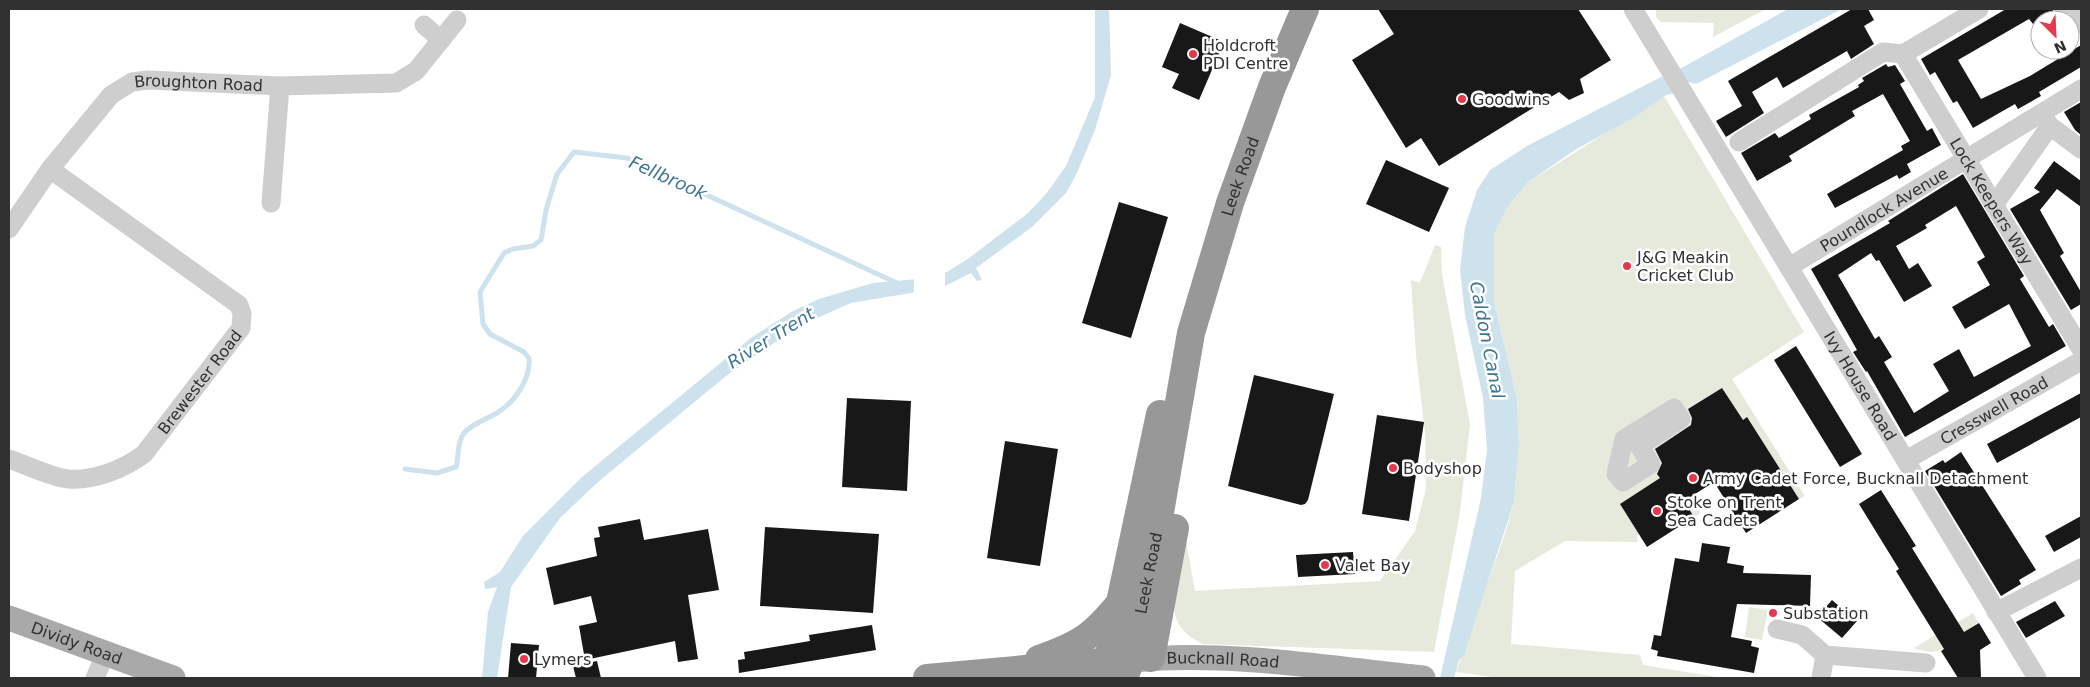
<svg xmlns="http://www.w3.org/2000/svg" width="2090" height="687" font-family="'DejaVu Sans',sans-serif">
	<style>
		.green { fill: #e5eadd }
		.water { fill: #cde2ec }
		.pier { fill: #fff }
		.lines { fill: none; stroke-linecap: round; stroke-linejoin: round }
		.stream { stroke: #cde2ec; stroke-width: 5 }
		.building { fill: #181818; fill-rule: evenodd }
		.minor { stroke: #cecece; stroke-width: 19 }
		.major { stroke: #a9a9a9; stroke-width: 25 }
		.highway { stroke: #989898; stroke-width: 28 }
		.poi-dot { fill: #e3384d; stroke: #fff; stroke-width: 2 }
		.labels { text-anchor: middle; stroke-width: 5; stroke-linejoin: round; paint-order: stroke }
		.poi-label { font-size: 16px; fill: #313131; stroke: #fff; text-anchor: start }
		.street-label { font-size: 16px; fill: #313131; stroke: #fff }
		.water-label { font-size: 18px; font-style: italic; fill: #3f7693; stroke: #fff }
	</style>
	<rect width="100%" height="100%" fill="#fff"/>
	<g class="green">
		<polygon points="1656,9 1766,9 1713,37 1714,23 1661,22 1656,17"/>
		<polygon points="1664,96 1804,332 1732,379 1805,496 1799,499 1747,418 1677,471 1701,508 1699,514 1694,517 1666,474 1620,504 1639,534 1637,536 1638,542 1565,541 1515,571 1511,644 1640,655 1643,665 1723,678 1499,678 1456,672 1505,534 1514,502 1519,445 1517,399 1494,302 1494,234 1507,208 1527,183"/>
		<path d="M 1435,245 L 1441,247 L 1442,274 L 1470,424 L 1460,512 L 1434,652 L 1203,644 C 1198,641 1191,638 1187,634 C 1161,612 1180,568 1186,541 L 1195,591 L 1380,581 L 1415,531 L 1426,489 L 1425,433 L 1416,355 L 1411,280 L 1420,283 Z"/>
		<polygon points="1749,607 1768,610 1762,640 1745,637"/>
		<path d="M 1973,613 L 1979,623 L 1956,637 L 1957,640 C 1938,652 1936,655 1914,648 Z"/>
	</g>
	<g class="water">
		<polygon points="1095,9 1109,9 1111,75 1095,130 1076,175 1066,193 1032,227 976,268 982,280 977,281 971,273 941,288 851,303 799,326 726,376 598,482 560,518 511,587 497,678 482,678 488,612 497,587 485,589 484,582 500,572 523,536 582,477 752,337 793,311 819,299 873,283 918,279 947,272 969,258 1027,214 1046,194 1066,166 1095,97"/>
		<polygon points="1788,9 1842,9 1696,84 1689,82 1674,89 1674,93 1664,96 1638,115 1575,150 1527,183 1507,208 1494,234 1494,302 1517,399 1519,445 1514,502 1464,655 1459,660 1454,678 1440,678 1481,498 1487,450 1483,398 1465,315 1460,270 1465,227 1477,190 1490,170 1527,146 1661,77 1667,76"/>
	</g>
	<polygon class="pier" points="945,270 945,289 914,296 914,277"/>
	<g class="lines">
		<path class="stream" d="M 405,469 L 437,473 L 456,467 C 459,456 457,442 464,433 C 473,423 487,419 497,413 C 515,402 531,378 529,358 L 524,352 L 490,334 L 483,324 L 480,292 L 504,253 L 513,249 L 533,246 L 541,240 L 546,210 L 557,174 L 574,152 L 627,158 L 899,284"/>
	</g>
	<g class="building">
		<polygon points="1378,9 1578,9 1611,60 1580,79 1584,93 1569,100 1559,92 1439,166 1421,138 1406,148 1352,60 1394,34"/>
		<polygon points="1852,9 1868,9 1874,20 1864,26 1874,44 1851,59 1847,51 1783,88 1777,77 1752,92 1764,113 1726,137 1716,121 1742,106 1728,81"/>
		<polygon points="2006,9 2053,9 2053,12 2033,24 2029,19 1958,60 1981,99 2030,76 2081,45 2081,67 2039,92 2041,96 2018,109 2015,104 1973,128 1957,101 1953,103 1935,72 1930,75 1921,59"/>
		<polygon points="1180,23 1224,42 1199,100 1172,88 1179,74 1162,67"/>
		<polygon points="1886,64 1888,67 1895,65 1905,81 1900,84 1927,131 1932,128 1941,145 1907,164 1911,172 1899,179 1897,175 1835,208 1827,194 1903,150 1901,146 1910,141 1883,94 1852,111 1855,116 1789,156 1792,161 1757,181 1741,153 1775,133 1779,138 1811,119 1809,115 1859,87 1858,85 1864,81 1862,78"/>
		<polygon points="2081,102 2081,135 2075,130 2064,112"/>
		<polygon points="1386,160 1449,188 1429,232 1366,204"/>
		<polygon points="2054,161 2081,181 2081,207 2057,189 2040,210 2064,253 2060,256 2081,292 2081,304 2071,310 2010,209 2040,192 2034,188"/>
		<path d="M 1963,174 L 2024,276 L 2020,279 L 2049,327 L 2053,324 L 2066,346 L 1905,437 L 1867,371 L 1866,372 L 1853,352 L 1857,350 L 1811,269 L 1890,223 L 1888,221 ZM 1956,206 L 1985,257 L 1977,262 L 1990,285 L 1952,307 L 1965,329 L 2009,304 L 2031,346 L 1974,377 L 1959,349 L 1933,364 L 1949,391 L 1914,413 L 1884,362 L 1892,357 L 1879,336 L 1875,339 L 1838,275 L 1871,253 L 1876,261 L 1879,260 L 1904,302 L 1932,286 L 1918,263 L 1909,269 L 1896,246 L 1927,228 L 1925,225 Z"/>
		<polygon points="1119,202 1168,217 1131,338 1082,323"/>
		<polygon points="1796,346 1862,454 1840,467 1774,360"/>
		<polygon points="1254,375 1334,394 1308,500 1305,504 1301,505 1228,486"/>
		<polygon points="1722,388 1743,420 1747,417 1799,499 1746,533 1714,482 1684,501 1694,517 1647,547 1620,504 1660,478 1657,474 1662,463 1655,449 1691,425 1692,418 1688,409"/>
		<polygon points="2081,393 2081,417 1997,463 1987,444"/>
		<polygon points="847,398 911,401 907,491 842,487"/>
		<polygon points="1377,415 1424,422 1409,521 1362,514"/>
		<polygon points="1005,441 1058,449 1040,566 987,558"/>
		<polygon points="1961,452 2036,570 2019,580 2021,584 2001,596 1925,471 1943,460 1945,463"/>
		<polygon points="1881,490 1916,546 1912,548 1964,632 1979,623 1991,643 1980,650 1981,678 1958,678 1941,651 1944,649 1896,571 1899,569 1859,504"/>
		<polygon points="2081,516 2081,537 2054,552 2045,536"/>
		<polygon points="640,519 644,540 708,529 719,590 688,595 698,659 678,662 675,641 585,660 579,626 597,622 591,596 554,605 546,568 597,556 594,538 600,537 598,527"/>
		<polygon points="765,527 879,534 873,613 760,606"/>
		<polygon points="1702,543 1730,547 1727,563 1744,566 1743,573 1811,575 1810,606 1737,604 1731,637 1752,641 1751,646 1759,648 1754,673 1657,656 1658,651 1651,649 1654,635 1661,636 1675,558 1699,562"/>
		<polygon points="1353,552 1355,574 1298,577 1296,555"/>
		<polygon points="1832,600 1857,621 1842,638 1817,617"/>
		<polygon points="2055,601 2065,616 2026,638 2016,622"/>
		<polygon points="872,625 876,650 739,673 738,660 745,659 744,652 810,641 809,635"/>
		<polygon points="511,643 539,645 536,678 508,678"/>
		<polygon points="597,661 601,678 576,678 573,666"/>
	</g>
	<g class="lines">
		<g class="minor">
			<path id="s1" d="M 1633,9 L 2037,678"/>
			<polyline points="2064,9 2081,24"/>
			<polyline points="424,25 441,40"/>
			<path id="s2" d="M 1903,54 L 2081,349"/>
			<polyline points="1903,54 1979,9"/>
			<polyline points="2043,116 2050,126 2081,149"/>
			<polyline points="1739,142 1883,52 1903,54"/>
			<polyline points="271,203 280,86"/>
			<polyline points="1994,205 2050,126"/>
			<path id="s3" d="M 9,229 L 50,169 L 111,95 L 132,82 L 148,80 L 280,86 L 396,83 L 416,71 L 457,20"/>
			<path id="s4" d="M 1789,267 L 2081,89"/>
			<polygon points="1674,408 1681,419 1639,446 1651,464 1623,482 1616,474 1624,439"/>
			<path id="s5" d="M 9,459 C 24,464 53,478 68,479 C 94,481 124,469 144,454 L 241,328 L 242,314 L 239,305 L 50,169"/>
			<path id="s6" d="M 1906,460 L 2081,361"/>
			<polyline points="1996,612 2081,568"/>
			<polyline points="1777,629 1802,635 1825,655 1926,663"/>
			<polyline points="95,678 105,655"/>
			<polyline points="1821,678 1825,655"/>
		</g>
		<g class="major">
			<path id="s7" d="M 9,618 L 173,678"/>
			<path id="s8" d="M 1132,660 C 1229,651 1327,668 1423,678"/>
		</g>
		<g class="highway">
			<polyline points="1151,658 1175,528"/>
			<path d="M 1039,659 C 1079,645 1092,637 1119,604"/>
			<polyline points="927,678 1124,660"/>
			<polyline points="1104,678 1160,414"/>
			<path id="s9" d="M 1124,678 L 1131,660 L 1158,524 L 1191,333 L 1230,203 L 1272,87 L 1305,9"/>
		</g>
	</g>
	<g class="poi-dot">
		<circle cx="1193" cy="54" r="5"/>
		<circle cx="1462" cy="99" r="5"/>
		<circle cx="1627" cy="266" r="5"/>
		<circle cx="1393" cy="468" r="5"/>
		<circle cx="1693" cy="478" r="5"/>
		<circle cx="1657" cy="511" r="5"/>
		<circle cx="1325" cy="565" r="5"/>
		<circle cx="1773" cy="613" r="5"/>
		<circle cx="524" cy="659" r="5"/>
	</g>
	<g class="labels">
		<g class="poi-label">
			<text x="1203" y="51">Holdcroft<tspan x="1203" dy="18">PDI Centre</tspan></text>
			<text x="1472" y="105">Goodwins</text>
			<text x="1637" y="263">J&amp;G Meakin<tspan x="1637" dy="18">Cricket Club</tspan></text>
			<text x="1403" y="474">Bodyshop</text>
			<text x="1703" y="484">Army Cadet Force, Bucknall Detachment</text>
			<text x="1667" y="508">Stoke on Trent<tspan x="1667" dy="18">Sea Cadets</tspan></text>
			<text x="1335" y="571">Valet Bay</text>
			<text x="1783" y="619">Substation</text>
			<text x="534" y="665">Lymers</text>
		</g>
		<g class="street-label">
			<text dy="6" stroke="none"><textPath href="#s3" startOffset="260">Broughton Road</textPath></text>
			<text dy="6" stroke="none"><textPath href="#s9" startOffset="516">Leek Road</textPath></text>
			<text dy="6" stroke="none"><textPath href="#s2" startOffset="172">Lock Keepers Way</textPath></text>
			<text dy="6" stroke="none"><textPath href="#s4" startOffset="111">Poundlock Avenue</textPath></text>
			<text dy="6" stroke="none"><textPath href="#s5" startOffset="235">Brewester Road</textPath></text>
			<text dy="6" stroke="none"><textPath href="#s1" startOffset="440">Ivy House Road</textPath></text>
			<text dy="6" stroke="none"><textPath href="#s6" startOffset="101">Cresswell Road</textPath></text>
			<text dy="6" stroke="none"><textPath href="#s9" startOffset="108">Leek Road</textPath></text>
			<text dy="6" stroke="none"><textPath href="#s7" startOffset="72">Dividy Road</textPath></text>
			<text dy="6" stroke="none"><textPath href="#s8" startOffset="91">Bucknall Road</textPath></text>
		</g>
		<g class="water-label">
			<text transform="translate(668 178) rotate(24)" y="6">Fellbrook</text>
			<text transform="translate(771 338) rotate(-32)" y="6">River Trent</text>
			<text transform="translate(1487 340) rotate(79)" y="6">Caldon Canal</text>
		</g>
	</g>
	<rect width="2090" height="687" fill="none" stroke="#313131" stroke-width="20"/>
	<g transform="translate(2055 35) rotate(156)"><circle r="24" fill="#ffffff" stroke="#adadad"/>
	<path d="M0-4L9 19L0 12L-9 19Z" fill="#e3384d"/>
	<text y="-8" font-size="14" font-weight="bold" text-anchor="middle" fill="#313131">N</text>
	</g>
</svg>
